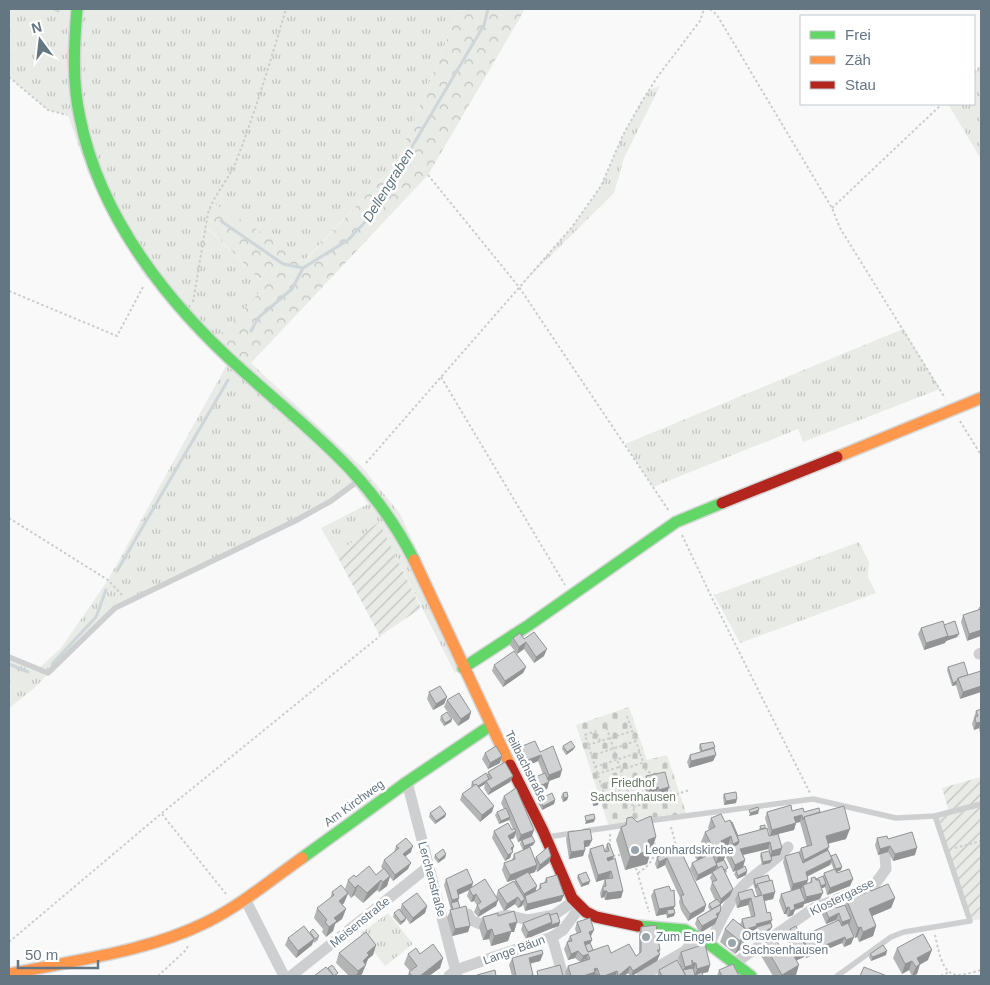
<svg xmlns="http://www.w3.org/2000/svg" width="990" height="985" font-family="Arial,sans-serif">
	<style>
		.grass { fill: url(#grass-tufts) }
		.forest { fill: url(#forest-crowns) }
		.cemetery { fill: url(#cemetery-stones) }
		.garden { fill: url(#garden-furrows) }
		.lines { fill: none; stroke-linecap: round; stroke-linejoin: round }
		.stream { stroke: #ced6d9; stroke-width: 3 }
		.fast-casing { stroke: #d5d6d7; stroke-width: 14 }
		.slow-casing { stroke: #d5d6d7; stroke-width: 14 }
		.jam-casing { stroke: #d5d6d7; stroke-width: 14 }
		.path { stroke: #cbcccd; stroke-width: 2; stroke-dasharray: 2.5 2.5; stroke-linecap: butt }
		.lane { stroke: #cecfd0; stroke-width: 5.5 }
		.street { stroke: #cecfd0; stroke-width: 11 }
		.fast { stroke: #63d668; stroke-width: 11 }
		.slow { stroke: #ff974d; stroke-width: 11 }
		.jam { stroke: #b3261e; stroke-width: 11 }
		.wall { fill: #b3b5b5; fill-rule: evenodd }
		.shaded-wall { fill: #929394 }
		.building { fill: #d0d2d3; stroke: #929394 }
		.poi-dot { fill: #99a4ac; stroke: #fff; stroke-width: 2 }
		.labels { text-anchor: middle; stroke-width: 5; stroke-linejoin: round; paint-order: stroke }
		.street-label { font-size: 12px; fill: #657683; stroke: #fff }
		.park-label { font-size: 12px; fill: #687a64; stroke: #fff }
		.poi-label { font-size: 12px; fill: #657683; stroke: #fff; text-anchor: start }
		.water-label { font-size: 14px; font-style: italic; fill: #60757c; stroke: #fff }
	</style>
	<defs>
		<pattern id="grass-tufts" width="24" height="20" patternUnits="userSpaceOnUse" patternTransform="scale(1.25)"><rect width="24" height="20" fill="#e8ebe6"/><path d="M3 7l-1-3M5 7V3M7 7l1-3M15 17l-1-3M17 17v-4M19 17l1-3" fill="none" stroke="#c0c3c0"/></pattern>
		<pattern id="forest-crowns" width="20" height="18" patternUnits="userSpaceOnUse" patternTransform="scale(1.25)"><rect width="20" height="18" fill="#e8ebe6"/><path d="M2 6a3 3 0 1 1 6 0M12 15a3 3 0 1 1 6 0" fill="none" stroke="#c0c3c0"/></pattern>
		<pattern id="cemetery-stones" width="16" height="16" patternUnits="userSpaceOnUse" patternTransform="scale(1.25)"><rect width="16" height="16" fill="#e8ebe6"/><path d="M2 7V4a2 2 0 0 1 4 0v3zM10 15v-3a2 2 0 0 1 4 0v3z" fill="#c0c3c0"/></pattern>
		<pattern id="garden-furrows" width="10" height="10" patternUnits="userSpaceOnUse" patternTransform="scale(1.25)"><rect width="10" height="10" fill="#e8ebe6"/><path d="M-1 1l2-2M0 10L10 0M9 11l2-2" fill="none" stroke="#c0c3c0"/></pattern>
	</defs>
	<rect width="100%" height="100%" fill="#f9f9f9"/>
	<g class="grass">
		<polygon points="9,9 459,9 397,162 305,260 212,203 205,226 266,285 227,328 212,341 151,271 147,279 114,227 88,173 68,115 48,110 9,77"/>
		<polygon points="981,66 981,159 948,104 974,104 974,73"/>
		<polygon points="660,86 624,158 614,193 519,287 572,227 586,208 601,186 623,135 641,103 649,90"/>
		<polygon points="903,329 940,389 803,442 798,429 653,487 625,444"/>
		<polygon points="230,359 242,369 251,363 363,468 400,514 421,559 463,668 455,673 379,523 336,554 321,528 368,504 354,485 331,501 115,608 32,690 9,708 9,657 38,669 61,648 108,580"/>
		<polygon points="859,542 869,562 868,577 876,593 740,643 714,595"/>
		<polygon points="388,913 413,944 385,966 360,934"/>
	</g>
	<polygon class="forest" points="459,9 525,9 428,175 251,363 242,369 212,341 227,328 266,285 205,225 212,202 306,260 397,162"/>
	<polygon class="cemetery" points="629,707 647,760 667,755 687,816 609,827 576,725"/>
	<g class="garden">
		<polygon points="379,522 421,608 380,636 336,554"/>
		<polygon points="981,777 981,919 970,921 935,816 949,812 942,788"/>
	</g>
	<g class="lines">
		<g class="stream">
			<polyline points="54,9 58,11"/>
			<polyline points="221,221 283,264 303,268"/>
			<polyline points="251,331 258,318 292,289 303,268 348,240 371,216 484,25 488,9"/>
			<polyline points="117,571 228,380"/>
			<polyline points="9,664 28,672"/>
			<polyline points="52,664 96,617 106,590"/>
		</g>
		<defs>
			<g id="fast">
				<path d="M 77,9 C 74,46 72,82 80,118 C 100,218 169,305 243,371 C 313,434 370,474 414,560"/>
				<polyline points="463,668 529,625 676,522 722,503"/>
				<polyline points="302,858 407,782 490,726"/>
				<polyline points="638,926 685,930 709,944 751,976"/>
			</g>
			<g id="slow">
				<polyline points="837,457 981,398"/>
				<polyline points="414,560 510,765"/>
				<path d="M 9,974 C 75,960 147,952 207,922 C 241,905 271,880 302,858"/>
			</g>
			<g id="jam">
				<polyline points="722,503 837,457"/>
				<polyline points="510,765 543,831 572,898 586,912 596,917 638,926"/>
			</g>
		</defs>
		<use href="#fast" class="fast-casing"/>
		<use href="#slow" class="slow-casing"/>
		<use href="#jam" class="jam-casing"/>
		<g class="path">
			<polyline points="710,9 717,15 832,208 840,228 945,398"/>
			<polyline points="974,73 981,66"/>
			<polyline points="9,77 48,110 67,115"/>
			<polyline points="428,175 519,287 669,511"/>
			<polyline points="832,208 942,104"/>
			<polyline points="9,291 117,336 144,285"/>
			<path d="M 193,302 L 208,213 C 215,193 230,178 237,159 C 256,110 271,59 286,9"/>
			<polyline points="441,377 565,585"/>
			<polyline points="960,421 981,455"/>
			<polyline points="366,463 572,227 601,186 623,135 641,103 658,76 700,21 704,9"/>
			<polyline points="9,518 108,580 123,596"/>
			<polyline points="682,535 711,596 810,793"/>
			<polyline points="627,716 646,770 654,776"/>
			<polyline points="605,723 636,816"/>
			<polyline points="600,741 596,731 585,735 606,800"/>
			<polyline points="588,745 632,731"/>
			<polyline points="591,756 636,741"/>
			<polyline points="595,767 640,752"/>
			<polyline points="621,770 642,763"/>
			<polyline points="597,774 619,767"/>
			<polyline points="601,785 622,778"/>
			<polyline points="669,786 672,795"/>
			<polyline points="604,795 626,788"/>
			<polyline points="633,807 690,790"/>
			<polyline points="162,814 226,894"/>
			<polyline points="671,827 677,849"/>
			<polyline points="610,834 610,847"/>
			<polyline points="955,848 981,841"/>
			<polyline points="613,856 620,855"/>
			<polyline points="636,868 649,912"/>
			<path d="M 638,873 C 650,865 658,856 654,841"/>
			<path d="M 935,935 C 938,947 941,974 957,975 C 965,975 974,972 981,970"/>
			<polyline points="9,942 162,813 380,636"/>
			<polyline points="158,976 186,950 189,944"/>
			<polyline points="941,976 949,972"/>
		</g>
		<g class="lane">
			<polyline points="9,657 48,673 115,608 295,521 331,501 354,484 358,478"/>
			<polyline points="647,821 813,799 896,818 935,816 981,804"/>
			<polyline points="585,831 633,824"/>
			<polyline points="548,837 573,833"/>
			<polyline points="837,976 891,937 904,932 970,921 935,816"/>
		</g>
		<g class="street">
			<polyline points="979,654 981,653"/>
			<polyline points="407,782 457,976"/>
			<polyline points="245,899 284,976"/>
			<polyline points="468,914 471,920 480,924 506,915 528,920 554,915 574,901"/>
			<path d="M 709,945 C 717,929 725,909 736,894 C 750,875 773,864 788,847"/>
			<polyline points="735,963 814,908 875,884 886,869 885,856"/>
			<polyline points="291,976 428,867"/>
			<polyline points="449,976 456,970 552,937"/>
			<polyline points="563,976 552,937 563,930 580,907"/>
			<polyline points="642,976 685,951 697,937"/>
		</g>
		<use href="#fast" class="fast"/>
		<use href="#slow" class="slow"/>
		<use href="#jam" class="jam"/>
	</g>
	<g class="wall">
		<polygon points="979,607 981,607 967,641 961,622 963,615 978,610"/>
		<polygon points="944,625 957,637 946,641 945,643 924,650 918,634 921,628"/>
		<polygon points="513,638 524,639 544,656 534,663 524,649 517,654 510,645"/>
		<polygon points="494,665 526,667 523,673 503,687 492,671"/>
		<polygon points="948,667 968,675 981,671 960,699 956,685 952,686 947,670"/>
		<polygon points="429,692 447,697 444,704 433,710 427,699"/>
		<polygon points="447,700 471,712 469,719 458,726 444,707"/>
		<polygon points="981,709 981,733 980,733 979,728 974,730 972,724 976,711"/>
		<polygon points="441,716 452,719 451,722 444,726 440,720"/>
		<polygon points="700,744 715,747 714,749 716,755 713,761 689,768 687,762 690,755 700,752 699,747"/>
		<polygon points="563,746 573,750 566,755 562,749"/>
		<polygon points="520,747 540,752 560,777 549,781 547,789 535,794 530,785 533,778 543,774 538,761 523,768 517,754"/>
		<polygon points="485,753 500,763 488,769 482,759"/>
		<polygon points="488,772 513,776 510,782 488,795 484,788 485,784 479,787 492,812 480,822 460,800 462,794 472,787 471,786 472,782 487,775"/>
		<polygon points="646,776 669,787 667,793 656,796 656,794 647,796 644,783"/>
		<polygon points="563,793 568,797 567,800 563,802 561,797"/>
		<polygon points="724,794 736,803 724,805 723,797"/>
		<polygon points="504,796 532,836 533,845 523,850 520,844 521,841 518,842 515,834 514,838 510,839 514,846 510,858 505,861 492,838 494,831 513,829 509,820 499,824 495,815 497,812 504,809 501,803"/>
		<polygon points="539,799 555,800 554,804 542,810 538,803"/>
		<polygon points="593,799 598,805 593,806 592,802"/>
		<path d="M 792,811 L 804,812 L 820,812 L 846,839 L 828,844 L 828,850 L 831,856 L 841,870 L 836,872 L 837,873 L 853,879 L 850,886 L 827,895 L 825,887 L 821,888 L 820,899 L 804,904 L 803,907 L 795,910 L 793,915 L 788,917 L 786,914 L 784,914 L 779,901 L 781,894 L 791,891 L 783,862 L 785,856 L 799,852 L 801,848 L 807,847 L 800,822 L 796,823 L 794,830 L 778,834 L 780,855 L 771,857 L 770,863 L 762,865 L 760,856 L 761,853 L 769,851 L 768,849 L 743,855 L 745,860 L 743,867 L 747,871 L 746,875 L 737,879 L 734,874 L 736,871 L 741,868 L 733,872 L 726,857 L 729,850 L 728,846 L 724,848 L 724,860 L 727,872 L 725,873 L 733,889 L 730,896 L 721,904 L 720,912 L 715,924 L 700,933 L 695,924 L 697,918 L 710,910 L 708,907 L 709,904 L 715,900 L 710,889 L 712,882 L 710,878 L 712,873 L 696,881 L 690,869 L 692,863 L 697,860 L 695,857 L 697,850 L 704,847 L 701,842 L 705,832 L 709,830 L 708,828 L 711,818 L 725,822 L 738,836 L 759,830 L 760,826 L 765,828 L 769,836 L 770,836 L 765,818 L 767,812 ZM 831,863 L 834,870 L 824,873 L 823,876 L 816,879 L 811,878 L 810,883 L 807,884 L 807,877 L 830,865 Z"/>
		<polygon points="430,813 446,814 445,817 435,824 429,817"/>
		<polygon points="627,818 637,822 656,837 647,864 625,870 616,840 621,827 625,826"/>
		<polygon points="568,832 592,840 589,846 585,847 585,850 583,856 569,859 566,839"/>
		<polygon points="877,838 888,839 915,855 893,861 888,852 878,855 875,845"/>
		<polygon points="607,844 614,856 612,859 623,891 621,898 605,900 604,897 601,898 600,893 605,879 596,882 588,856 590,849 605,850"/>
		<polygon points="396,846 411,852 405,856 408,869 393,881 390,877 387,886 379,892 377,890 363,903 354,895 351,898 348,894 344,903 342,905 346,909 342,919 335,924 333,931 326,937 322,932 323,929 314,918 317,908 330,899 332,892 345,889 348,880 356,877 376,875 383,869 381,867 384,860 394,852"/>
		<polygon points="679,847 706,905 704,911 688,921 681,910 679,902 680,898 665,865 657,869 655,864 657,857"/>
		<polygon points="446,854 445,858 438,863 434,858 435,855"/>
		<polygon points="514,854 535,859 536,857 551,856 549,863 537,872 536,869 535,872 529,874 535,892 538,891 540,884 544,883 546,878 564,895 561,901 525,911 523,904 522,906 518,908 515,904 504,911 498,900 496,906 478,917 474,912 477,905 474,901 471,902 467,896 469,890 458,895 459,898 458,901 460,908 470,926 468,932 452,936 447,917 451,910 444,885 446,879 473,883 471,888 496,897 498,890 514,882 516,879 507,882 502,870 504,863 512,860"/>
		<polygon points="578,875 589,884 581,887 577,878"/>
		<polygon points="754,879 770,881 775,892 773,899 764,901 767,913 772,920 771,923 770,930 755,941 754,933 747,935 740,951 739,950 735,954 720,942 725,929 741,923 742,919 751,917 748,905 737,908 735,899 738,893 754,896 757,896 753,883"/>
		<polygon points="866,889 895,898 891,908 872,916 876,926 873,936 859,942 857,937 855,938 849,925 854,937 851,944 844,947 842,943 806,958 805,955 804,957 797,960 796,975 793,976 773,976 760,954 764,944 785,955 789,952 787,947 789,941 790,940 788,935 790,929 801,939 802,936 837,922 836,920 826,924 821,912 823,905 836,908 845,905 847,901 864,894"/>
		<polygon points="654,890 674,909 674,916 667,918 666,914 656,916 651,896"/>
		<polygon points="402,904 427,906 425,913 410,924 406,918 405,921 400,925 393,917 394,913 400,910"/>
		<polygon points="550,915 559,926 550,929 526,939 521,930 523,923"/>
		<polygon points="498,916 517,922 514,932 511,932 508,941 491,946 489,939 483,940 479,927 483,917"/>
		<polygon points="577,922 591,936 591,937 592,940 590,943 593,950 636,956 639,954 639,934 641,927 660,950 659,953 660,954 657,961 632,976 630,976 628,973 624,976 566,976 565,973 568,966 580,962 575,958 568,960 564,949 570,936 577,934 575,929"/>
		<polygon points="309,933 319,936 318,940 314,943 313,941 312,945 296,958 285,945 288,938"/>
		<polygon points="376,945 373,955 368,959 362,974 360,976 349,976 336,963 339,953"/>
		<polygon points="897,948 928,960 920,964 917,974 912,976 909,970 902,974 893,958"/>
		<polygon points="681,952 710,965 708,972 702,973 703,976 657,976 659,970 680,965 678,958"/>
		<polygon points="408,954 420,954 443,958 440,968 429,976 407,976 410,971 404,964"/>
		<polygon points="543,954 540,961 530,964 533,975 533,976 512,976 509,965 512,958"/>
		<polygon points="870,954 886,955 871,961 869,957"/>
		<polygon points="719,970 739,976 717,976"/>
	</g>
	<g class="shaded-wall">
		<polygon points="981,630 981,636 967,641 969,634"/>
		<polygon points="959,634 957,637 946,641 945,643 924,650 926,643 948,636"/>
		<polygon points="526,642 524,649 517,654 519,647"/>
		<polygon points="547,649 544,656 534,663 536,657"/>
		<polygon points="526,667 523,673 503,687 505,681"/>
		<polygon points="957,681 956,685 952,686 953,683"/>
		<polygon points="981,686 981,692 960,699 963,692"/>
		<polygon points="447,697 444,704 433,710 436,704"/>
		<polygon points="471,712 469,719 458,726 461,719"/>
		<polygon points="452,719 451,722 444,726 445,723"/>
		<polygon points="981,722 979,728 974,730 976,723"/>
		<polygon points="575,747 573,750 566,755 567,752"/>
		<polygon points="541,755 538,761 523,768 525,761"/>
		<polygon points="716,755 713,761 689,768 691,761"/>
		<polygon points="502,756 500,763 488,769 490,763"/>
		<polygon points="562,770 560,777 546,782 549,775"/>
		<polygon points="513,776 510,782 488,795 491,789"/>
		<polygon points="489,779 486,781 485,784 474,791 475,787"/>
		<polygon points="549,782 547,789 535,794 537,787"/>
		<polygon points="658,787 656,794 647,796 650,789"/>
		<polygon points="669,787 667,793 656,796 659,790"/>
		<polygon points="568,797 567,800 563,802 564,798"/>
		<polygon points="737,799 736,803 724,805 726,801"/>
		<polygon points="555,800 554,804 542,810 543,806"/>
		<polygon points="599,801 598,805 593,806 594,803"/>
		<polygon points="494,806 492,812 480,822 482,815"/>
		<polygon points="759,810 758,814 749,816 750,813"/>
		<polygon points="446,814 445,817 435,824 436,821"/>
		<polygon points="802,815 800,822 792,824 794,817"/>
		<polygon points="510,817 509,820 499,824 501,821"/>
		<polygon points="595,819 594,822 585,824 586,821"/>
		<polygon points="796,823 794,830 770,836 772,830"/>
		<polygon points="850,829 846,839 822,845 826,836"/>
		<polygon points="534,830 532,836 518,842 521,835"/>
		<polygon points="516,831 514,838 505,842 508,836"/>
		<polygon points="731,836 728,846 717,851 721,841"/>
		<polygon points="656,837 651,850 648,840"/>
		<polygon points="592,840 589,846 582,848 584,841"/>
		<polygon points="739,841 735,851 729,854 733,844"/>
		<polygon points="535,842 533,845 523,850 524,846"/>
		<polygon points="770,842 768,849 738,856 740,849"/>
		<polygon points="413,846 411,852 401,860 403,854"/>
		<polygon points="514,846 510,858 505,861 511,848"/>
		<polygon points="890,846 888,852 878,855 880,849"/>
		<polygon points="829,847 825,857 800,869 804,860"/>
		<polygon points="782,848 780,855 770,857 772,851"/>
		<polygon points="917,848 915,855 893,861 895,854"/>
		<polygon points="585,850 583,856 569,859 571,852"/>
		<polygon points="651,850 647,864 625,870 630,857"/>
		<polygon points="704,852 702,859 697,861 699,854"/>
		<polygon points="726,853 723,863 717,866 715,871 712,872 712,873 696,881 698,875 716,863 718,857"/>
		<polygon points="446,854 445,858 438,863 439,860"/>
		<polygon points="551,856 549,863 537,872 540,865"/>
		<polygon points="614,856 611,862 605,865 607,858"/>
		<polygon points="667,858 665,865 657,869 659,862"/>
		<polygon points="832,859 830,865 803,878 806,872"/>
		<polygon points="745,860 743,867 733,872 735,865"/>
		<polygon points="772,860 770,863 762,865 763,862"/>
		<polygon points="411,863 408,869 393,881 395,875"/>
		<polygon points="537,865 535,872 507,882 510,875"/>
		<polygon points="842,867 841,870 835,873 836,869"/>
		<polygon points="611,871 609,878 596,882 598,875"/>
		<polygon points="747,871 746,875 737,879 738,876"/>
		<polygon points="390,876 387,886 379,892 383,882"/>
		<polygon points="853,879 850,886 827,895 830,888"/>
		<polygon points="381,880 377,890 363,903 367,893"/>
		<polygon points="808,880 806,887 803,885 802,888 791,891 793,884"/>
		<polygon points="590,881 589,884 581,887 582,884"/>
		<polygon points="473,883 471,889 469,889 469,890 454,897 457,890"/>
		<polygon points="826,884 825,887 818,890 819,886"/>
		<polygon points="358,885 354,895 351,898 355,888"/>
		<polygon points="537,886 535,893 525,896 524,899 522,901 524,894"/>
		<polygon points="733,889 730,896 720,905 721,904 720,908 719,906 721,899"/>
		<polygon points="603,891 607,891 604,897 601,898"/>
		<polygon points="623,891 621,898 605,900 607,893"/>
		<polygon points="775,892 773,899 760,902 763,895"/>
		<polygon points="348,893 344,903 335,911 339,901"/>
		<polygon points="823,893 820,899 804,904 806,897"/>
		<polygon points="476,894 474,901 471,902 473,896"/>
		<polygon points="564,895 561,901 525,911 527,904"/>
		<polygon points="518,897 515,904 504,911 507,904"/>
		<polygon points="459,898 457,904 451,903 452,900"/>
		<polygon points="751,898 748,905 737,908 740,901"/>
		<polygon points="895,898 891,908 865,919 869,909"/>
		<polygon points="525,899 522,906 518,908 521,902"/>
		<polygon points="498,900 496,906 478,917 480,911"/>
		<polygon points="805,901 803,907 795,910 793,915 788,917 790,911 794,905"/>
		<polygon points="706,905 704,911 688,921 690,914"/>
		<polygon points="427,906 425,913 410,924 413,918"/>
		<polygon points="675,906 672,912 667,910 666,914 656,916 659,909"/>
		<polygon points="789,907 786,914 784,914 786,908"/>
		<polygon points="346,909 342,919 335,924 333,931 326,937 329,927 334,918"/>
		<polygon points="720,912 715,924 700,933 702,926"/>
		<polygon points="675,913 674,916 667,918 668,915"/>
		<polygon points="839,913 836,920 826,924 829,918"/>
		<polygon points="406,918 405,921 400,925 401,922"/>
		<polygon points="851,919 849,925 840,929 842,922"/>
		<polygon points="772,920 769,926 756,930 755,933 747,935 740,951 746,935 745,930 756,924"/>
		<polygon points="517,922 514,932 511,932 508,941 491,946 494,936 509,924"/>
		<polygon points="552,922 560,922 559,926 550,929 526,939 528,932"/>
		<polygon points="470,926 468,932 452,936 455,929"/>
		<polygon points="876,926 873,936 859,942 863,932"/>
		<polygon points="772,927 770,930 755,941 756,938"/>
		<polygon points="861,927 857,937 855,938 858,928"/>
		<polygon points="492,929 489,939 483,940 487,931"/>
		<polygon points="594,930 591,936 586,938 589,932"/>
		<polygon points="743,936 739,950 735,954 740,941"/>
		<polygon points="845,937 842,943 806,958 809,952"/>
		<polygon points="854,937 851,944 844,947 846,940"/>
		<polygon points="314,939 312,945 296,958 298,951"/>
		<polygon points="592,940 589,946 584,948 584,942"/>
		<polygon points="376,945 373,955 368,959 362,974 360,976 356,976 367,953"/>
		<polygon points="657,950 660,950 658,955 660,954 657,961 632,976 631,976 633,971"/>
		<polygon points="807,950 804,957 793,962 795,955"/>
		<polygon points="932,950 928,960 916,967 917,958"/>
		<polygon points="578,951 575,958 568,960 571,954"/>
		<polygon points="887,951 886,955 871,961 873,957"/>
		<polygon points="543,954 540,961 526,964 529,958"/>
		<polygon points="588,954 586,960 582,962 583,956"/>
		<polygon points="443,958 440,968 429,976 420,976"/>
		<polygon points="912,961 909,970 902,974 905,964"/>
		<polygon points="693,963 696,963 694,969 690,970"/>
		<polygon points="920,964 917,974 912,976 916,967"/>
		<polygon points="692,965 689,972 683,970 685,967"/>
		<polygon points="710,965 708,972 695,975 697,969"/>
		<polygon points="799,965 796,975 793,976 781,976 782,975"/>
		<polygon points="630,966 628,973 624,976 618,976"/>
		<polygon points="597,968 594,976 583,976 594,969"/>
		<polygon points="617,971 615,976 604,976"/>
	</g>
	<g class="building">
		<polygon points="981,609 981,630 969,634 963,615"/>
		<polygon points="943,621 948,636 926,643 921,628"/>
		<polygon points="955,621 959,634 947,637 948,636 944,625"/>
		<polygon points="534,632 547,649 536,657 526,642 519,647 513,638 520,633 524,639"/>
		<polygon points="514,651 526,667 505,681 494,665"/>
		<polygon points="964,662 968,675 958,678 957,681 953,683 948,667"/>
		<polygon points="981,671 981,686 963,692 958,678"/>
		<polygon points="440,686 447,697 436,704 429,692"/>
		<polygon points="459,693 471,712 461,719 447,700"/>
		<polygon points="981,709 981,722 976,723 975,717 978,716 976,711"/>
		<polygon points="447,712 452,719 445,723 441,716"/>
		<polygon points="535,741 540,752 553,746 562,770 549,775 541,755 525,761 520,747"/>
		<polygon points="571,741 575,747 567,752 563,746"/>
		<polygon points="713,742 715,747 702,751 700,744"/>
		<polygon points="496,746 502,756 490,763 485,753"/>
		<polygon points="714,748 716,755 691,761 690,755"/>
		<polygon points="505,762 513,776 491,789 486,781 492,778 488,772"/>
		<polygon points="665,772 669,787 659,790 658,787 650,789 646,776"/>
		<polygon points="486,773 489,779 478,786 476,784 474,786 472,782"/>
		<polygon points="545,773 549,782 537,787 533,778"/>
		<polygon points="476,784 494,806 482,815 462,794"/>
		<polygon points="516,788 534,830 521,835 504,796"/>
		<polygon points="567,792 568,797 564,798 563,793"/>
		<polygon points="736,792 737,799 726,801 724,794"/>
		<polygon points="552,793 555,800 543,806 539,799"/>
		<polygon points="598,797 599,801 594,803 593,799"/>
		<polygon points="791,805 792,811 803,808 804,812 819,808 820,812 804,817 803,820 802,815 794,817 796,823 772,830 767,812"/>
		<polygon points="440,806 446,814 436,821 430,813"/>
		<polygon points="844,806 850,829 826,836 829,847 804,860 801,848 812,845 804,817"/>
		<polygon points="758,807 759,810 750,813 749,810"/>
		<polygon points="506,808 510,817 501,821 497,812"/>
		<polygon points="594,814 595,819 586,821 585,816"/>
		<polygon points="721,814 725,822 730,820 739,841 733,844 731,836 721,841 726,853 718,857 705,832 715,827 711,818"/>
		<polygon points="651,816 656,837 648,840 651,850 630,857 621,827 626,825 627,818 632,817 637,822"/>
		<polygon points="731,822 732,822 738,836 737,836"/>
		<polygon points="508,823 512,830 514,828 516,831 508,836 514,846 511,848 513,852 508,855 494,831"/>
		<polygon points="765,825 765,828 761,829 760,826"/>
		<polygon points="767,828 769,836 778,834 782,848 772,851 770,842 740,849 745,860 735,865 728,850 738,844 739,841 737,836"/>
		<polygon points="590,829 592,840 584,841 585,850 571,852 568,832"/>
		<polygon points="912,832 917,848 895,854 890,846 880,849 877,838 887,836 888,839"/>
		<polygon points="532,836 535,842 524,846 522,840"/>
		<polygon points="406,838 413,846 403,854 411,863 395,875 384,860 399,848 396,846"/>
		<polygon points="609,843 614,856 607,858 608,861 615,858 623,891 607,893 607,891 603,891 603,887 606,886 605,879 613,878 611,871 598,875 590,849 603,845 605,852 609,851 607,844"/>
		<polygon points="530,847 537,865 510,875 504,863 515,859 514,854"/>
		<polygon points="548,847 551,856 540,865 536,857"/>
		<polygon points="679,847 706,905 690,914 683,904 681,895 684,895 667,858 659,862 657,857"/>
		<polygon points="705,847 708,854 711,852 717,865 698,875 692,863 706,856 704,852 699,854 697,850"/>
		<polygon points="443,849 446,854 439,860 435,855"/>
		<polygon points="828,850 832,859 806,872 808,880 793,884 785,856 799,852 803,863"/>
		<polygon points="769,851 772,860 763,862 761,853"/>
		<polygon points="836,854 842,867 836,869 831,856"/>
		<polygon points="724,860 728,868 724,870 722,866 718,868 716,863"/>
		<polygon points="369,866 376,875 384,868 390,876 383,882 381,880 367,893 358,885 355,888 348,880 354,875 356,877"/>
		<polygon points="722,866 733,889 721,899 712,882 717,880 712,872"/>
		<polygon points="745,866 747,871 738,876 736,871"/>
		<polygon points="467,869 473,883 457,890 459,898 452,900 446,879"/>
		<polygon points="835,869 837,873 849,869 853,879 830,888 824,873"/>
		<polygon points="528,872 537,886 524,894 515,879"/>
		<polygon points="586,872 590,881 582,884 578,875"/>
		<polygon points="557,875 564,895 527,904 525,896 538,890 541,888 540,884 547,882 546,878"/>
		<polygon points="768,875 770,881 757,884 756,888 754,879"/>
		<polygon points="823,876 826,884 821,886 819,880 817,880 816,879"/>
		<polygon points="815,877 816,880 819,880 823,893 806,897 803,885 812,882 811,878"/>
		<polygon points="485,879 498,900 480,911 477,905 481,902 476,894 473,896 469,889"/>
		<polygon points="772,880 775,892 763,895 767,913 770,912 772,920 756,924 757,926 746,929 744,927 742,919 755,916 751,898 740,901 738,893 752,889 755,897 762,895 757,884"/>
		<polygon points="514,881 525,899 521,902 518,897 507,904 498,890"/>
		<polygon points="888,884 895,898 869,909 876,926 863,932 861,927 858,928 847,901 867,892 866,889 869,887 871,891"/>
		<polygon points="341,885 348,893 339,901 346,909 334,918 337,921 329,927 325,922 327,920 317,908 334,895 332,892"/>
		<polygon points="669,886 671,891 674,890 675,906 659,909 654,890"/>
		<polygon points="800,888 805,901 794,905 795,909 790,911 789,907 786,908 781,894"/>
		<polygon points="417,893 427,906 413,918 402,904"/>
		<polygon points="717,899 721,904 712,909 709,904"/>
		<polygon points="458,901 460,908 453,910 451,903"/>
		<polygon points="833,901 836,908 845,905 851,919 842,922 839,913 829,918 823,905"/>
		<polygon points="720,905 721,907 720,912 716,914 718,917 702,926 697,918"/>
		<polygon points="466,906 470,926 455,929 450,910"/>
		<polygon points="399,909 406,918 401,922 394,913"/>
		<polygon points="674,909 675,913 668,915 667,910"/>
		<polygon points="514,911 517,922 509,924 512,931 494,936 492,929 487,931 483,917 498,913 498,916"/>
		<polygon points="549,913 552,922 528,932 523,923"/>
		<polygon points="557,913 560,922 551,925 552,922 550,915"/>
		<polygon points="590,918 594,930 589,932 592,940 584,942 588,952 608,945 611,953 629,944 636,956 641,952 641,927 656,925 660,950 657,950 660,954 633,971 630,966 618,976 617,971 604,976 600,976 597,968 594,969 595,972 583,976 571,976 568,966 590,959 588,954 583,956 578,951 571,954 567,942 572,941 570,936 581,932 577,922"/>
		<polygon points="733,919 748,931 745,938 743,936 740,941 725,929"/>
		<polygon points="839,920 842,926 848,923 854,937 846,940 845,937 809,952 802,936"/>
		<polygon points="771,923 772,927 756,938 755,930 757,927"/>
		<polygon points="304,926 314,939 298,951 288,938"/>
		<polygon points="796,926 807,950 795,955 789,941 794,938 790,929"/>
		<polygon points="313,929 319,936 315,939 310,932"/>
		<polygon points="366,932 376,945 367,953 369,955 363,961 366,965 358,971 339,953"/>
		<polygon points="923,934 932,950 917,958 920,964 916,967 912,961 905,964 897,948"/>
		<polygon points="775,938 785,955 791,951 799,965 782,975 764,944"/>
		<polygon points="590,943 593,950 588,952 585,945"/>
		<polygon points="433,944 443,958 420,976 412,976 409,972 417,966 408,954 416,948 420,954"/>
		<polygon points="705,944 710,965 697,969 696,963 693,963 692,960 692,965 685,967 681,952"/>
		<polygon points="883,945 887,951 873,957 870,954"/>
		<polygon points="542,950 543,954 529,958 533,975 528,976 516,976 512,958"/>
		<polygon points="587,958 588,959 582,961 581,960"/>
		<polygon points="677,960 686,976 662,976 659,970"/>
		<polygon points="733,964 739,976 722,976 719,970"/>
		<polygon points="332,965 338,973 334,976 328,968"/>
		<polygon points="560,965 563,976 538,976 537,971"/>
		<polygon points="326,967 334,976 314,976"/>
		<polygon points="864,967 887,976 860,976"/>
		<polygon points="693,968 695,975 693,976 686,976 683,970"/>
		<polygon points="495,970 496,976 478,976 477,975"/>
		<polygon points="702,972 703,976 693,976"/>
		<polygon points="597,974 598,976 590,976"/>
	</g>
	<g class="poi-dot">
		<circle cx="635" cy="850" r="5"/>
		<circle cx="646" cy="937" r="5"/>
		<circle cx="732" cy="943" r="5"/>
	</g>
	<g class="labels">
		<g class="street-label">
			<text transform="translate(526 766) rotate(63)" y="4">Teilbachstraße</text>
			<text transform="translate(354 803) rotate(-36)" y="4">Am Kirchweg</text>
			<text transform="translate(432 879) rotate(75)" y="4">Lerchenstraße</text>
			<text transform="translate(842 897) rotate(-26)" y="4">Klostergasse</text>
			<text transform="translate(360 922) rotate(-39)" y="4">Meisenstraße</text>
			<text transform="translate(514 950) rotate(-20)" y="4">Lange Bäun</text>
		</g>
		<g class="park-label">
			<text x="633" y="787">Friedhof<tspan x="633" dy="14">Sachsenhausen</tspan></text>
		</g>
		<g class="poi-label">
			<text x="645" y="854">Leonhardskirche</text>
			<text x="742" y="940">Ortsverwaltung<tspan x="742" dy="14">Sachsenhausen</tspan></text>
			<text x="656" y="941">Zum Engel</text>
		</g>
		<g class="water-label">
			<text transform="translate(388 185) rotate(-58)" y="5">Dellengraben</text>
		</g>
	</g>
	<rect width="990" height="985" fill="none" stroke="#657683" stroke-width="20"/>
	<rect x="800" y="15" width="175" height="90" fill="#ffffff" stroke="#c1c8cd"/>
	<rect x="810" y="31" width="25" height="8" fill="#63d668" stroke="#c1c8cd"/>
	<text x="845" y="40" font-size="15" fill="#657683">Frei</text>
	<rect x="810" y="56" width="25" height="8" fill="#ff974d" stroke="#c1c8cd"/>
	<text x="845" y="65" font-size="15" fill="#657683">Zäh</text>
	<rect x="810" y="81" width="25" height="8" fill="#b3261e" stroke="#c1c8cd"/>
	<text x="845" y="90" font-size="15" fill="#657683">Stau</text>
	<g transform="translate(40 40) rotate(345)" stroke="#ffffff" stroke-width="4" paint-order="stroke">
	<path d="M0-4L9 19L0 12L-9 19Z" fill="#657683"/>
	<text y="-8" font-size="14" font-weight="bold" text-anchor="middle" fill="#657683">N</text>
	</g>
	<path d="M18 960v8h80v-8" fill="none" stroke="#657683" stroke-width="2.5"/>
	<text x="25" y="960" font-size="15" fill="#657683" stroke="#ffffff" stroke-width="4" paint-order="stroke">50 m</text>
</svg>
